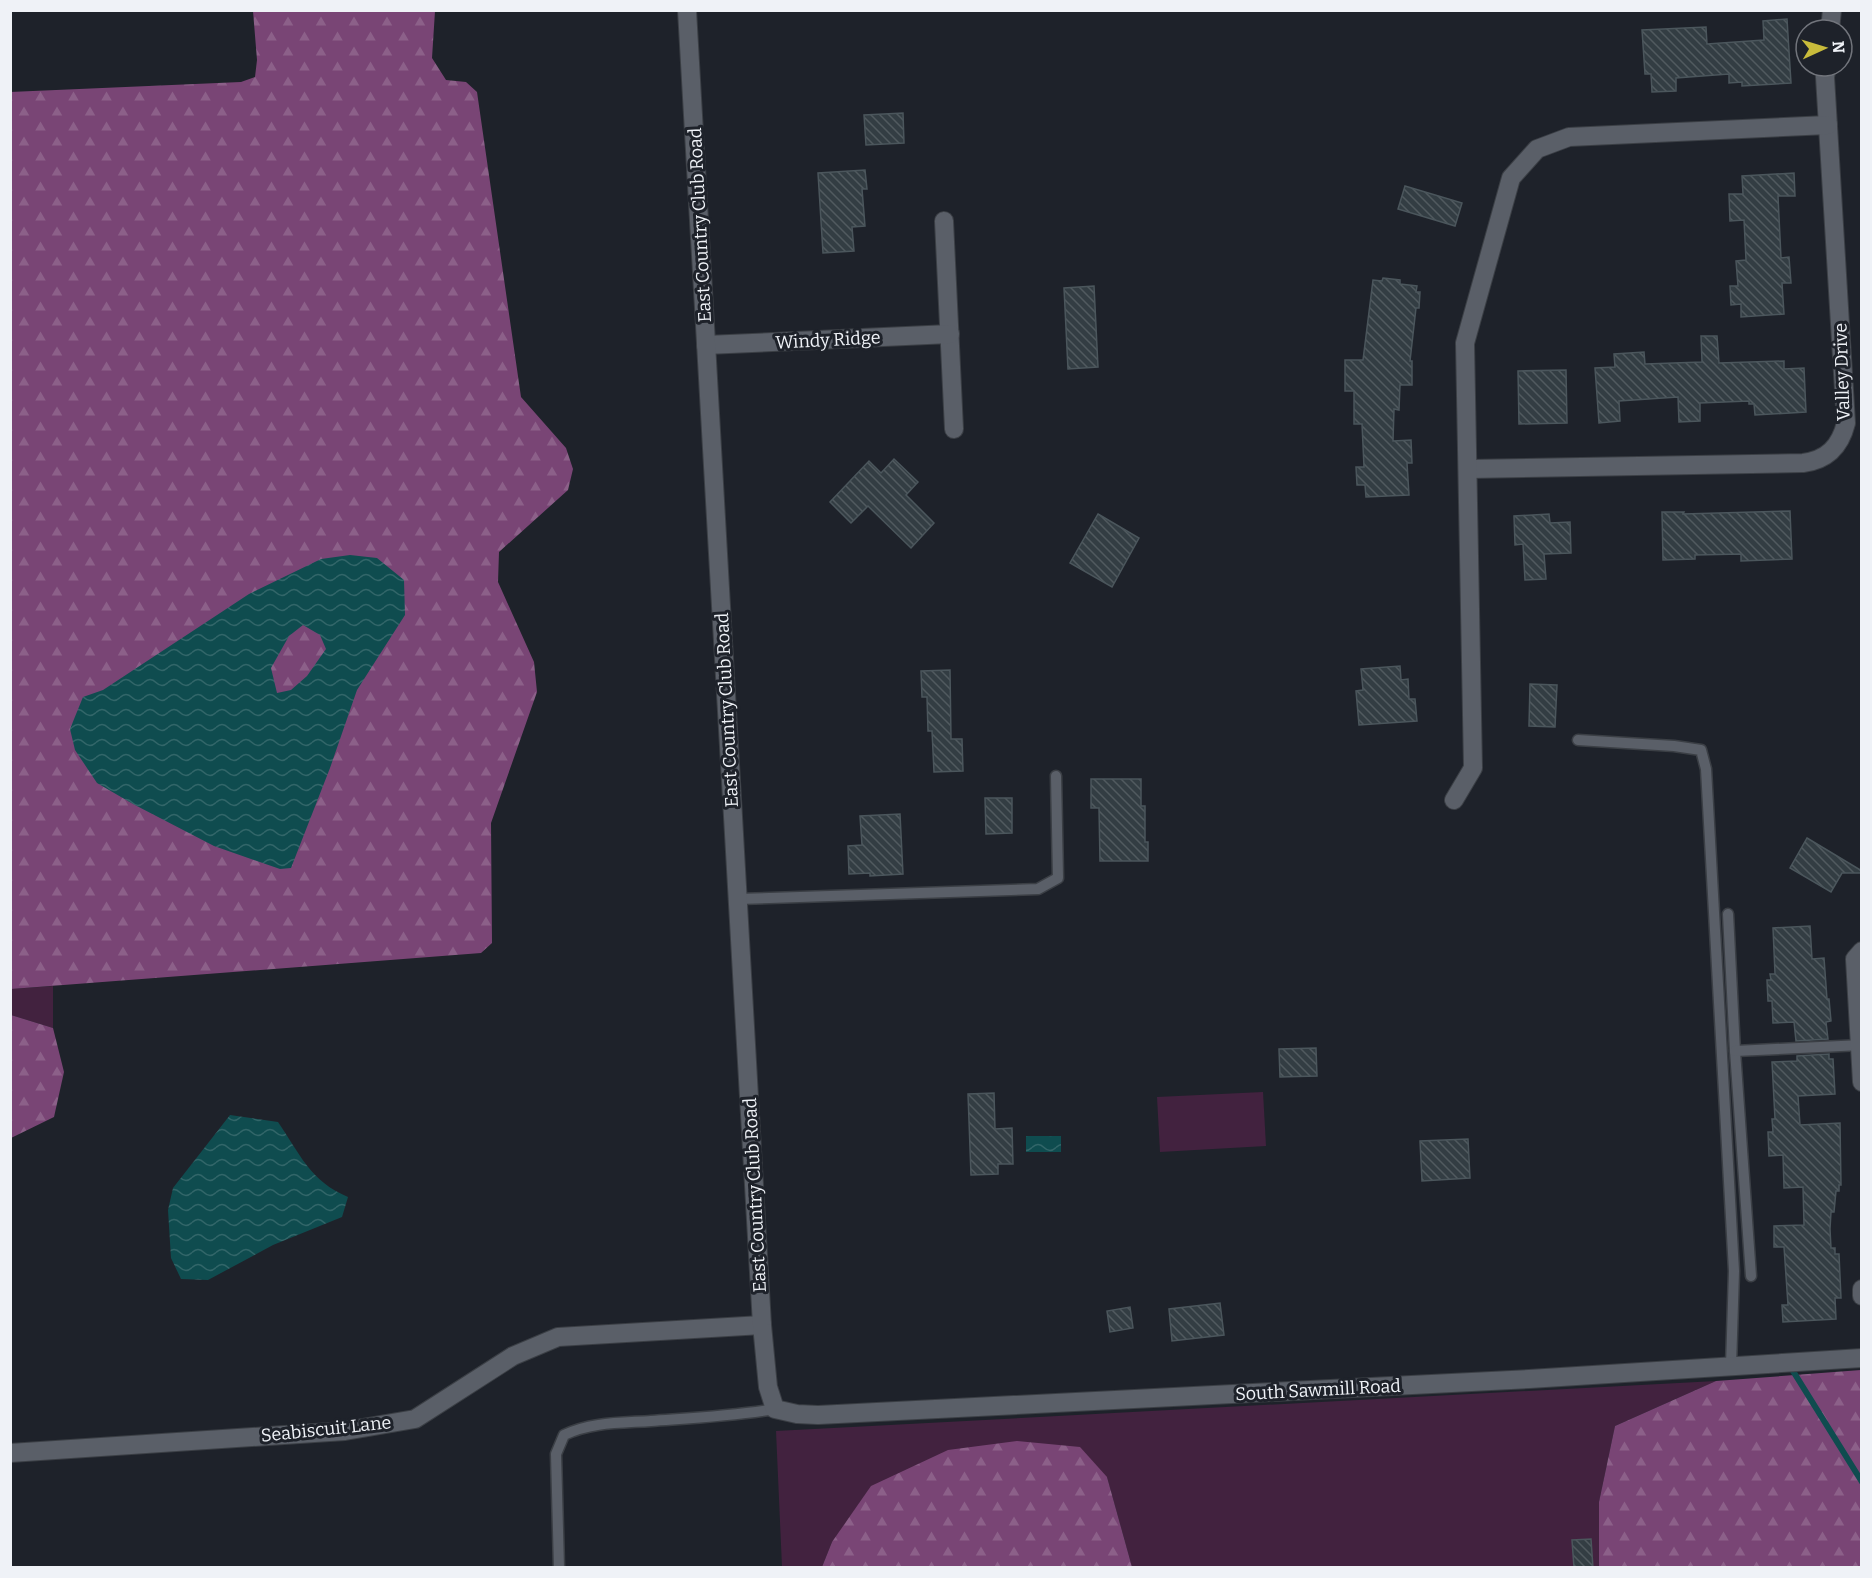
<svg xmlns="http://www.w3.org/2000/svg" width="1872" height="1578" font-family="Bitter,serif">
	<style>
		.grass { fill: #42223f }
		.forest { fill: url(#forest-firs) }
		.water { fill: url(#water-waves); fill-rule: evenodd }
		.lines { fill: none; stroke-linecap: round; stroke-linejoin: round }
		.stream { stroke: #0f4c4f; stroke-width: 6 }
		.building { fill: url(#building-back-hatch); stroke: #4b565c; stroke-width: 1.5 }
		.lane-casing { stroke: #3b3f45; stroke-width: 13 }
		.street-casing { stroke: #3b3f45; stroke-width: 20 }
		.secondary-casing { stroke: #3b3f45; stroke-width: 20 }
		.lane { stroke: #5a5f68; stroke-width: 10 }
		.street { stroke: #5a5f68; stroke-width: 18 }
		.secondary { stroke: #5a5f68; stroke-width: 18 }
		.labels { text-anchor: middle; stroke-width: 6; stroke-linejoin: round; paint-order: stroke }
		.street-label { font-size: 18px; fill: #eff2f7; stroke: #1e222a }
	</style>
	<defs>
		<pattern id="forest-firs" width="22" height="20" patternUnits="userSpaceOnUse" patternTransform="scale(1.5)"><rect width="22" height="20" fill="#794575"/><path d="M5 1l3.5 6h-7zM16 11l3.5 6h-7z" fill="#8c6089"/></pattern>
		<pattern id="water-waves" width="16" height="10" patternUnits="userSpaceOnUse" patternTransform="scale(1.5)"><rect width="16" height="10" fill="#0f4c4f"/><path d="M0 5q4-4 8 0t8 0" fill="none" stroke="#326669"/></pattern>
		<pattern id="building-back-hatch" width="6" height="6" patternUnits="userSpaceOnUse" patternTransform="scale(1.5)"><rect width="6" height="6" fill="#333d43"/><path d="M-1 5l2 2M0 0l6 6M5-1l2 2" fill="none" stroke="#515a5f"/></pattern>
	</defs>
	<rect width="100%" height="100%" fill="#1e222a"/>
	<g class="grass">
		<polygon points="53,986 53,1028 11,1015 11,989"/>
		<polygon points="1263,1092 1266,1146 1160,1152 1157,1097"/>
		<polygon points="1716,1381 1615,1426 1599,1502 1599,1567 1132,1567 1107,1477 832,1542 822,1567 782,1567 776,1431"/>
	</g>
	<g class="forest">
		<polygon points="253,11 435,11 432,58 446,80 466,82 477,92 521,397 566,448 573,469 568,490 499,552 498,582 534,662 537,692 491,823 492,943 481,953 11,989 10,92 241,82 255,77 257,60"/>
		<polygon points="11,1015 53,1028 64,1072 54,1117 11,1138"/>
		<polygon points="1861,1370 1861,1567 1599,1567 1599,1502 1615,1426 1716,1381"/>
		<polygon points="1017,1441 1080,1447 1107,1477 1132,1567 822,1567 832,1542 871,1486 948,1450"/>
	</g>
	<g class="water">
		<path d="M 350,555 L 377,558 L 404,580 L 405,615 L 357,690 L 330,768 L 291,868 L 280,869 L 214,846 L 133,804 L 97,783 L 75,750 L 70,729 L 83,697 L 103,690 L 249,594 L 321,559 ZM 303,625 L 320,635 L 326,649 L 307,676 L 291,690 L 277,693 L 271,668 L 289,636 Z"/>
		<path d="M 230,1115 L 278,1122 C 300,1154 310,1181 348,1197 L 342,1217 L 273,1245 L 208,1280 L 181,1279 L 171,1258 L 168,1210 L 173,1188 Z"/>
		<rect x="1026" y="1136" width="35" height="16"/>
	</g>
	<g class="lines">
		<polyline class="stream" points="1793,1371 1862,1482"/>
	</g>
	<g class="building">
		<polygon points="1787,19 1791,83 1742,86 1742,82 1729,83 1729,74 1676,78 1676,91 1652,92 1651,74 1645,74 1642,30 1706,27 1707,44 1764,40 1763,21"/>
		<polygon points="903,113 904,143 866,145 864,115"/>
		<polygon points="865,170 867,189 862,189 865,226 852,227 854,251 823,253 818,173"/>
		<polygon points="1794,173 1795,196 1778,196 1781,258 1789,257 1791,283 1782,283 1784,314 1741,317 1741,304 1731,305 1730,286 1738,286 1736,261 1746,260 1744,220 1730,221 1729,194 1743,194 1742,176"/>
		<polygon points="1405,186 1462,203 1455,226 1398,209"/>
		<polygon points="1383,278 1400,280 1400,284 1417,286 1416,292 1420,292 1419,308 1416,308 1410,361 1412,361 1412,385 1400,385 1399,410 1394,409 1393,441 1411,440 1412,463 1407,463 1409,495 1366,497 1365,485 1357,485 1356,467 1364,467 1362,424 1354,424 1354,391 1345,391 1345,360 1363,360 1373,280 1382,281"/>
		<polygon points="1094,286 1098,367 1068,369 1064,288"/>
		<polygon points="1701,336 1717,336 1719,363 1784,361 1784,369 1804,368 1806,412 1755,415 1754,404 1749,404 1749,401 1700,403 1700,421 1679,422 1678,397 1619,401 1620,421 1599,423 1595,368 1615,367 1614,354 1644,352 1645,364 1702,362"/>
		<polygon points="1566,370 1567,423 1519,424 1518,371"/>
		<polygon points="894,459 918,482 906,495 934,523 911,548 868,506 851,523 830,502 869,461 881,473"/>
		<polygon points="1790,511 1792,559 1741,561 1741,554 1695,555 1695,559 1663,560 1662,512 1684,512 1683,514"/>
		<polygon points="1098,514 1139,538 1112,587 1070,563"/>
		<polygon points="1549,514 1550,523 1570,522 1571,553 1544,554 1546,579 1525,580 1523,544 1515,545 1514,516"/>
		<polygon points="1400,666 1401,680 1408,679 1409,699 1415,699 1417,721 1359,725 1356,691 1363,690 1361,669"/>
		<polygon points="950,670 951,739 962,739 963,771 934,772 932,731 928,731 927,697 922,697 921,671"/>
		<polygon points="1530,684 1557,685 1555,727 1529,726"/>
		<polygon points="1091,779 1141,779 1141,806 1145,806 1145,842 1148,842 1148,861 1100,861 1099,808 1091,808"/>
		<polygon points="985,798 1012,798 1012,833 986,834"/>
		<polygon points="900,814 903,874 870,876 870,873 849,874 848,846 862,845 860,816"/>
		<polygon points="1807,838 1862,871 1862,873 1842,873 1831,892 1790,868"/>
		<polygon points="1810,926 1812,959 1824,958 1827,999 1829,999 1831,1021 1826,1022 1828,1039 1796,1041 1794,1022 1773,1023 1772,1001 1768,1001 1767,980 1771,980 1770,974 1775,974 1773,928"/>
		<polygon points="1316,1048 1317,1076 1280,1077 1279,1049"/>
		<polygon points="1829,1054 1829,1059 1833,1059 1835,1094 1798,1096 1800,1125 1840,1123 1841,1185 1839,1185 1839,1191 1836,1191 1834,1212 1831,1212 1830,1229 1831,1248 1835,1248 1835,1254 1839,1254 1841,1298 1835,1298 1836,1319 1783,1322 1782,1305 1788,1305 1784,1247 1774,1247 1774,1226 1804,1225 1803,1187 1784,1188 1783,1155 1769,1156 1768,1132 1773,1132 1772,1119 1775,1119 1772,1062 1797,1061 1797,1056"/>
		<polygon points="994,1093 995,1129 1012,1128 1013,1164 998,1164 998,1174 971,1175 968,1094"/>
		<polygon points="1468,1139 1470,1178 1422,1181 1420,1141"/>
		<polygon points="1220,1303 1224,1335 1172,1341 1169,1309"/>
		<polygon points="1130,1307 1133,1328 1110,1332 1107,1311"/>
		<polygon points="1591,1539 1593,1568 1574,1568 1572,1540"/>
	</g>
	<g class="lines">
		<defs>
			<g id="lane">
				<polyline points="1578,740 1674,746 1701,750 1706,769 1734,1271 1731,1366"/>
				<polyline points="738,899 1038,889 1058,878 1056,776"/>
				<polyline points="1728,914 1735,1051 1751,1276"/>
				<polyline points="1735,1051 1862,1045"/>
				<path d="M 559,1568 L 556,1454 L 564,1435 C 591,1422 621,1423 651,1421 C 692,1418 734,1416 775,1409"/>
			</g>
			<g id="street">
				<polyline points="1830,30 1832,10"/>
				<polyline points="944,221 954,429"/>
				<polyline points="706,345 950,334"/>
				<path d="M 1468,469 L 1803,463 C 1827,460 1840,447 1846,423 L 1825,77 L 1827,66"/>
				<polyline points="1454,800 1473,768 1465,343 1511,178 1537,149 1569,137 1828,125"/>
				<polyline points="1862,951 1855,959 1862,1082"/>
				<polyline points="1862,1289 1862,1296"/>
				<polyline points="10,1453 345,1431 415,1419 513,1356 558,1337 762,1325"/>
			</g>
			<polyline id="secondary" points="687,10 762,1325 768,1387 775,1409 797,1414 818,1415 1529,1379 1862,1358"/>
		</defs>
		<use href="#lane" class="lane-casing"/>
		<use href="#street" class="street-casing"/>
		<use href="#secondary" class="secondary-casing"/>
		<use href="#lane" class="lane"/>
		<use href="#street" class="street"/>
		<use href="#secondary" class="secondary"/>
	</g>
	<g class="labels">
		<g class="street-label">
			<text transform="translate(700 225) rotate(-93)" y="6">East Country Club Road</text>
			<text transform="translate(828 340) rotate(-3)" y="6">Windy Ridge</text>
			<text transform="translate(1842 372) rotate(-92)" y="6">Valley Drive</text>
			<text transform="translate(727 710) rotate(-93)" y="6">East Country Club Road</text>
			<text transform="translate(755 1195) rotate(-93)" y="6">East Country Club Road</text>
			<text transform="translate(1318 1390) rotate(-3)" y="6">South Sawmill Road</text>
			<text transform="translate(326 1429) rotate(-6)" y="6">Seabiscuit Lane</text>
		</g>
	</g>
	<rect width="1872" height="1578" fill="none" stroke="#eff2f7" stroke-width="24"/>
	<g transform="translate(1824 48) rotate(86)"><circle r="28" fill="#1e222a" stroke="#72757c" stroke-width="1.5"/>
	<path d="M0-4.5L10 22L0 15L-10 22Z" fill="#c8bb3b"/>
	<text y="-9" font-size="16" font-weight="bold" text-anchor="middle" fill="#eff2f7">N</text>
	</g>
</svg>
